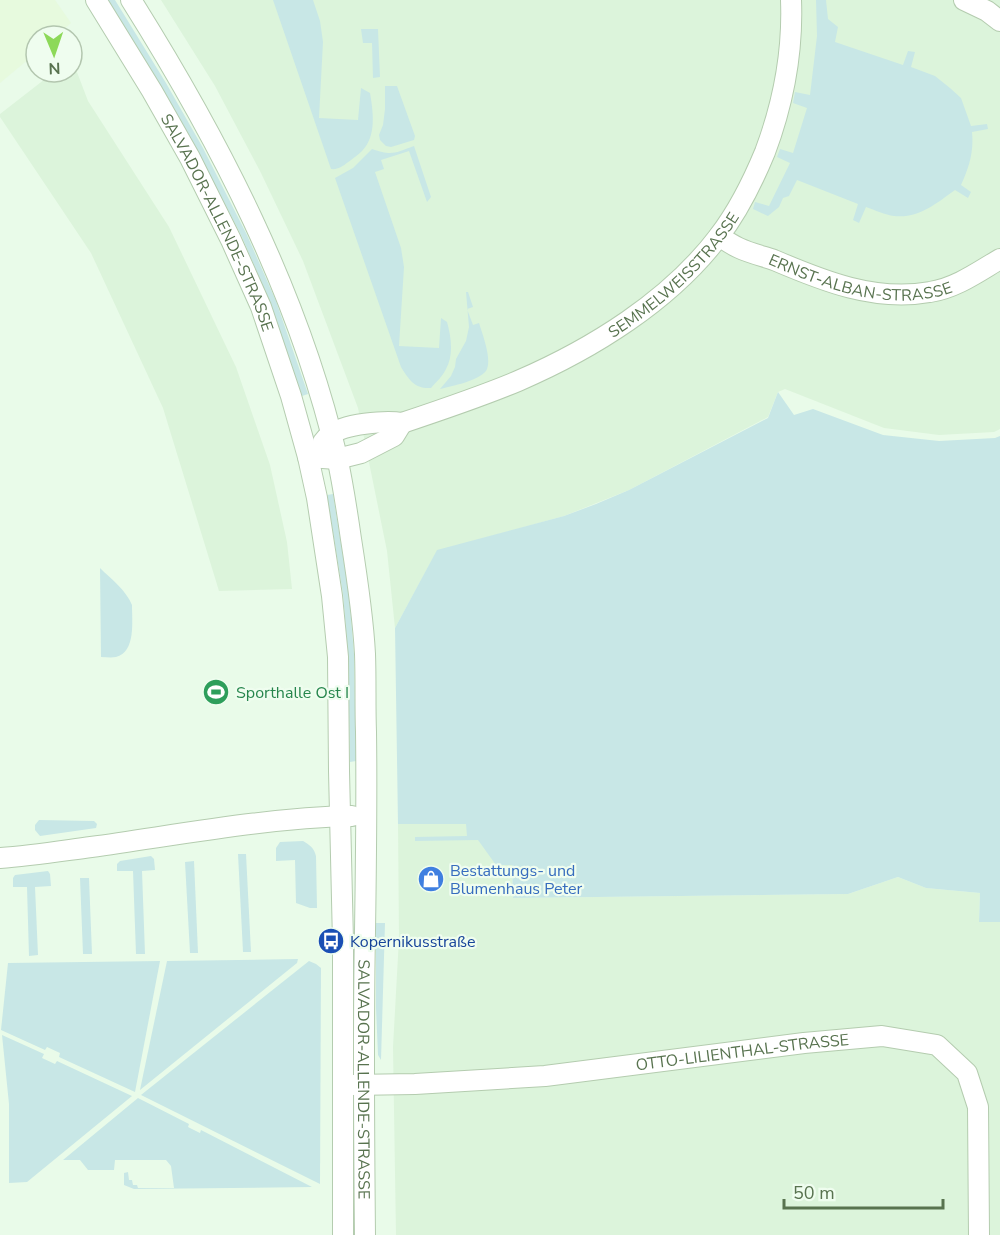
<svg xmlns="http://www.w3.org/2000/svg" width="1000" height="1235" font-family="'Nunito Sans',sans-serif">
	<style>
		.residential { fill: #dcf4db }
		.commercial { fill: #e7fade }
		.green { fill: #c8e7e6 }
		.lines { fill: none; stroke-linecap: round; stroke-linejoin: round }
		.street-casing { stroke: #b4ccaf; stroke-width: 22 }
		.street { stroke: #fff; stroke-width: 20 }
		.labels { text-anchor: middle; stroke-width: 4.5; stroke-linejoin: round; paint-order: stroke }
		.street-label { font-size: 16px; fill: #58734f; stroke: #effdef }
		.leisure-label { font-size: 16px; fill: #27864d; stroke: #effdef; text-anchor: start }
		.shop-label { font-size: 16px; fill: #366cbe; stroke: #effdef; text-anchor: start }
		.transit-label { font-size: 16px; fill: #164399; stroke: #effdef; text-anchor: start }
	</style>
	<rect width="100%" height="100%" fill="#e9fbe9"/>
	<g class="residential">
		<polygon points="161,0 1000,0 1000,429 994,432 939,435 884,428 785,389 778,392 768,417 629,490 564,516 437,551 395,628 387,551 358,408 303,261 260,171 215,86"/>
		<polygon points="72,59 88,101 169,227 236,367 270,465 287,542 292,589 219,591 163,408 91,253 0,117 0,114 54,72 72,72"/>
		<polygon points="398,824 475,824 512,865 513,898 848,894 898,877 926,888 980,893 979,922 1000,922 1000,1235 396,1235 393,1047 399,938"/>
	</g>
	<polygon class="commercial" points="0,0 55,0 71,23 56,36 36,36 36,53 0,83"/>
	<g class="green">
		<polygon points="108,0 115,0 166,83 203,148 247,235 276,301 308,394 302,396 270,303 242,237 198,152 161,86"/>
		<path d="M 273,0 L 313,0 L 320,21 L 323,42 L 319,118 L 358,120 L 361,88 L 370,93 C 373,111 377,136 362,151 C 359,154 355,157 351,160 C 344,165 339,170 331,169 Z"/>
		<path d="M 816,0 L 826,0 L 828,19 L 838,27 L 835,42 L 903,65 L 908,51 L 915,52 L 911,67 L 935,76 L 950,88 L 961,98 L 971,126 L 987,124 L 988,129 L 972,132 C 974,152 969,167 961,185 L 971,192 L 968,198 L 955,190 C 937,203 918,219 894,216 C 885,215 875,210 866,207 L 859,223 L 853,220 L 858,204 L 797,180 L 789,196 L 783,198 L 779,207 L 768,216 L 753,209 L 755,202 L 769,206 L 790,163 L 777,157 L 780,149 L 793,153 L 807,108 L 793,103 L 795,92 L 810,95 L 817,36 Z"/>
		<polygon points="361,29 378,29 380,77 373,78 372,43 363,43"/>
		<polygon points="385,86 397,86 415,136 414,140 391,147 386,146 380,140 379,135 383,125 385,109"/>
		<path d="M 414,146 L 431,197 L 427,202 L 409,151 L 381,160 L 384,169 L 375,172 L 401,248 L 404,267 L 399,346 L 439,348 L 441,318 L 447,322 C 451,336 454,355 446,369 C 443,376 436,382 431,388 C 415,389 409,380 401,367 L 335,178 L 353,168 L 372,149 C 392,156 395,153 414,146 Z"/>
		<path d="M 466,292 L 468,292 L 473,307 L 467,309 L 473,325 L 479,323 C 482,333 493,361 486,371 C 478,381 452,386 440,389 L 451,376 L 455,367 L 456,359 L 466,341 L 469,327 Z"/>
		<polygon points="778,392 794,415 813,409 883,435 939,441 995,438 1000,436 1000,922 979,922 980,893 926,888 898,877 848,894 513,898 512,865 496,865 478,840 415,841 415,837 467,836 466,824 398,824 395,628 437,550 564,516 596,504 629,490 768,418"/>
		<polygon points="333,494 349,594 354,654 356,761 350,762 348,654 343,594 327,495"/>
		<path d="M 100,568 C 111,579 126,590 132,605 C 132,621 136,652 116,657 C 111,658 106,657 101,657 Z"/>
		<polygon points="39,820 94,821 97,824 96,828 40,836 35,830 35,825"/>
		<path d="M 303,841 C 310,845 314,848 316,856 L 317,908 L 310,908 L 296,903 L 295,860 L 276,861 L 276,848 L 280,842 Z"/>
		<polygon points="238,854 246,854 251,952 243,952"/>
		<polygon points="151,856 154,859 155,870 142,871 145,954 136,954 133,871 117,871 117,864 120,861"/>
		<polygon points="194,861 198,953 190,953 185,862"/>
		<polygon points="48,871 50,874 51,886 35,887 38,955 29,956 27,887 13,887 13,878 15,875"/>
		<polygon points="80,878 89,878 92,954 83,954"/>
		<polygon points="376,923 385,923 381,1060 378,1055 376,1008"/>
		<polygon points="298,959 297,963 140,1090 167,961"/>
		<polygon points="160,961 135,1092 59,1057 60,1053 47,1047 45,1050 1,1030 8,963"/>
		<polygon points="309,961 316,964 321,968 320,1184 141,1095"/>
		<polygon points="2,1035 44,1054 42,1058 55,1064 57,1061 132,1096 27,1182 9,1183 9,1104"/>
		<polygon points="138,1098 189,1124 188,1127 200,1133 201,1130 312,1187 134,1189 124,1185 124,1173 128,1172 129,1180 132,1180 133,1185 137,1185 138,1188 174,1188 171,1166 166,1160 115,1160 114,1170 88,1170 80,1160 63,1160"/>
	</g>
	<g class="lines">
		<defs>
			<g id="street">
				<path id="s1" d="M 96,0 L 152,91 L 190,158 L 231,240 L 261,307 L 291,396 L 308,457 L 317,498 L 332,596 L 338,657 L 339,771 L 343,942 L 343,1235"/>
				<path id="s2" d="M 131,0 C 219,140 299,294 337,457 C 343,484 347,511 351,539 C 357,577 363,616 365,654 C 366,680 365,706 366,732 C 367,798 366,865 365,932 C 363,1033 364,1134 365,1235"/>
				<polyline points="964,0 987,11 1000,21"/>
				<path id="s3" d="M 719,236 C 725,240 732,245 739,248 C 750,253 762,256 774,260 C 823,281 875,302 930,292 C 956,288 978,272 1000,259"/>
				<path id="s4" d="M 323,442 C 325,439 327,437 330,435 C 343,424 386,420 402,423 C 441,410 480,397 518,381 C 592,349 670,301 719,236 C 739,210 753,181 765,152 C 783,104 793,51 791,0"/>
				<polyline points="308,457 337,459 361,453 394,436 402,423"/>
				<path d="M 0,858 C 30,856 61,851 91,847 C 178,835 264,818 352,816"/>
				<path id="s5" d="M 352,1085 L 415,1084 L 545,1076 L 804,1043 L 882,1036 L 937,1045 L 967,1073 L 978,1107 L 979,1235"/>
			</g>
		</defs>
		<use href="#street" class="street-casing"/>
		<use href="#street" class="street"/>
	</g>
	<defs>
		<symbol id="stadium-disc" viewBox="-11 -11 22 22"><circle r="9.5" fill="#2e9e5b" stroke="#effdef"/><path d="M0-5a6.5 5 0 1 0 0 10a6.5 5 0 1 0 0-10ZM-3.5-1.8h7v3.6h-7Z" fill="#fff"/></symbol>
		<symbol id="shop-disc" viewBox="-11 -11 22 22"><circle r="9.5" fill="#3f7fe0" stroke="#effdef"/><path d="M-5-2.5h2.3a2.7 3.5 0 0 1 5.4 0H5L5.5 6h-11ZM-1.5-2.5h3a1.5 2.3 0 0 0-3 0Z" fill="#fff"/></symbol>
		<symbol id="bus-disc" viewBox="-11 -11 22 22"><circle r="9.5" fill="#1a4fb4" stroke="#effdef"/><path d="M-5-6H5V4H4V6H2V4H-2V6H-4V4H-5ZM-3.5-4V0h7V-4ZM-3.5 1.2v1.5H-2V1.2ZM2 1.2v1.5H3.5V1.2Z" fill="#fff"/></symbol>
	</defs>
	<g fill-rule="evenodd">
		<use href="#stadium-disc" x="201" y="677" width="30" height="30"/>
		<use href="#shop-disc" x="416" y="864" width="30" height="30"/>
		<use href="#bus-disc" x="316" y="926" width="30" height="30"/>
	</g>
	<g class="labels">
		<g class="street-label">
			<text dy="6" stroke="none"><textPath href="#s1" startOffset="254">SALVADOR-ALLENDE-STRASSE</textPath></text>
			<text dy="6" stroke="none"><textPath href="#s3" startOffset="150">ERNST-ALBAN-STRASSE</textPath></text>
			<text dy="6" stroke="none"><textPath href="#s4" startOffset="398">SEMMELWEISSTRASSE</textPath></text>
			<text dy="6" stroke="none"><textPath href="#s5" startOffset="392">OTTO-LILIENTHAL-STRASSE</textPath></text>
			<text dy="6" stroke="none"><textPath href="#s2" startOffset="1128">SALVADOR-ALLENDE-STRASSE</textPath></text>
		</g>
		<g class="leisure-label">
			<text x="236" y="698">Sporthalle Ost I</text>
		</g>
		<g class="shop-label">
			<text x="450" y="876">Bestattungs- und<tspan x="450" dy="18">Blumenhaus Peter</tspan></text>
		</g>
		<g class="transit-label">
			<text x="350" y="947">Kopernikusstraße</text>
		</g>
	</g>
	<g transform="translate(54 54) rotate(178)"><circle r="28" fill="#effdef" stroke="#b3c6af" stroke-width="1.5"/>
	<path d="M0-4.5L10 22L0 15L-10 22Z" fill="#8dd959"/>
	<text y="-9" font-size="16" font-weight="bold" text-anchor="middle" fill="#58734f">N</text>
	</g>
	<path d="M784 1199v9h159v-9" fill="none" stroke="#58734f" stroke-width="3"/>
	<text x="793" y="1199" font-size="18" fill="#58734f" stroke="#effdef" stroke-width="4.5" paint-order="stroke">50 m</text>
</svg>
